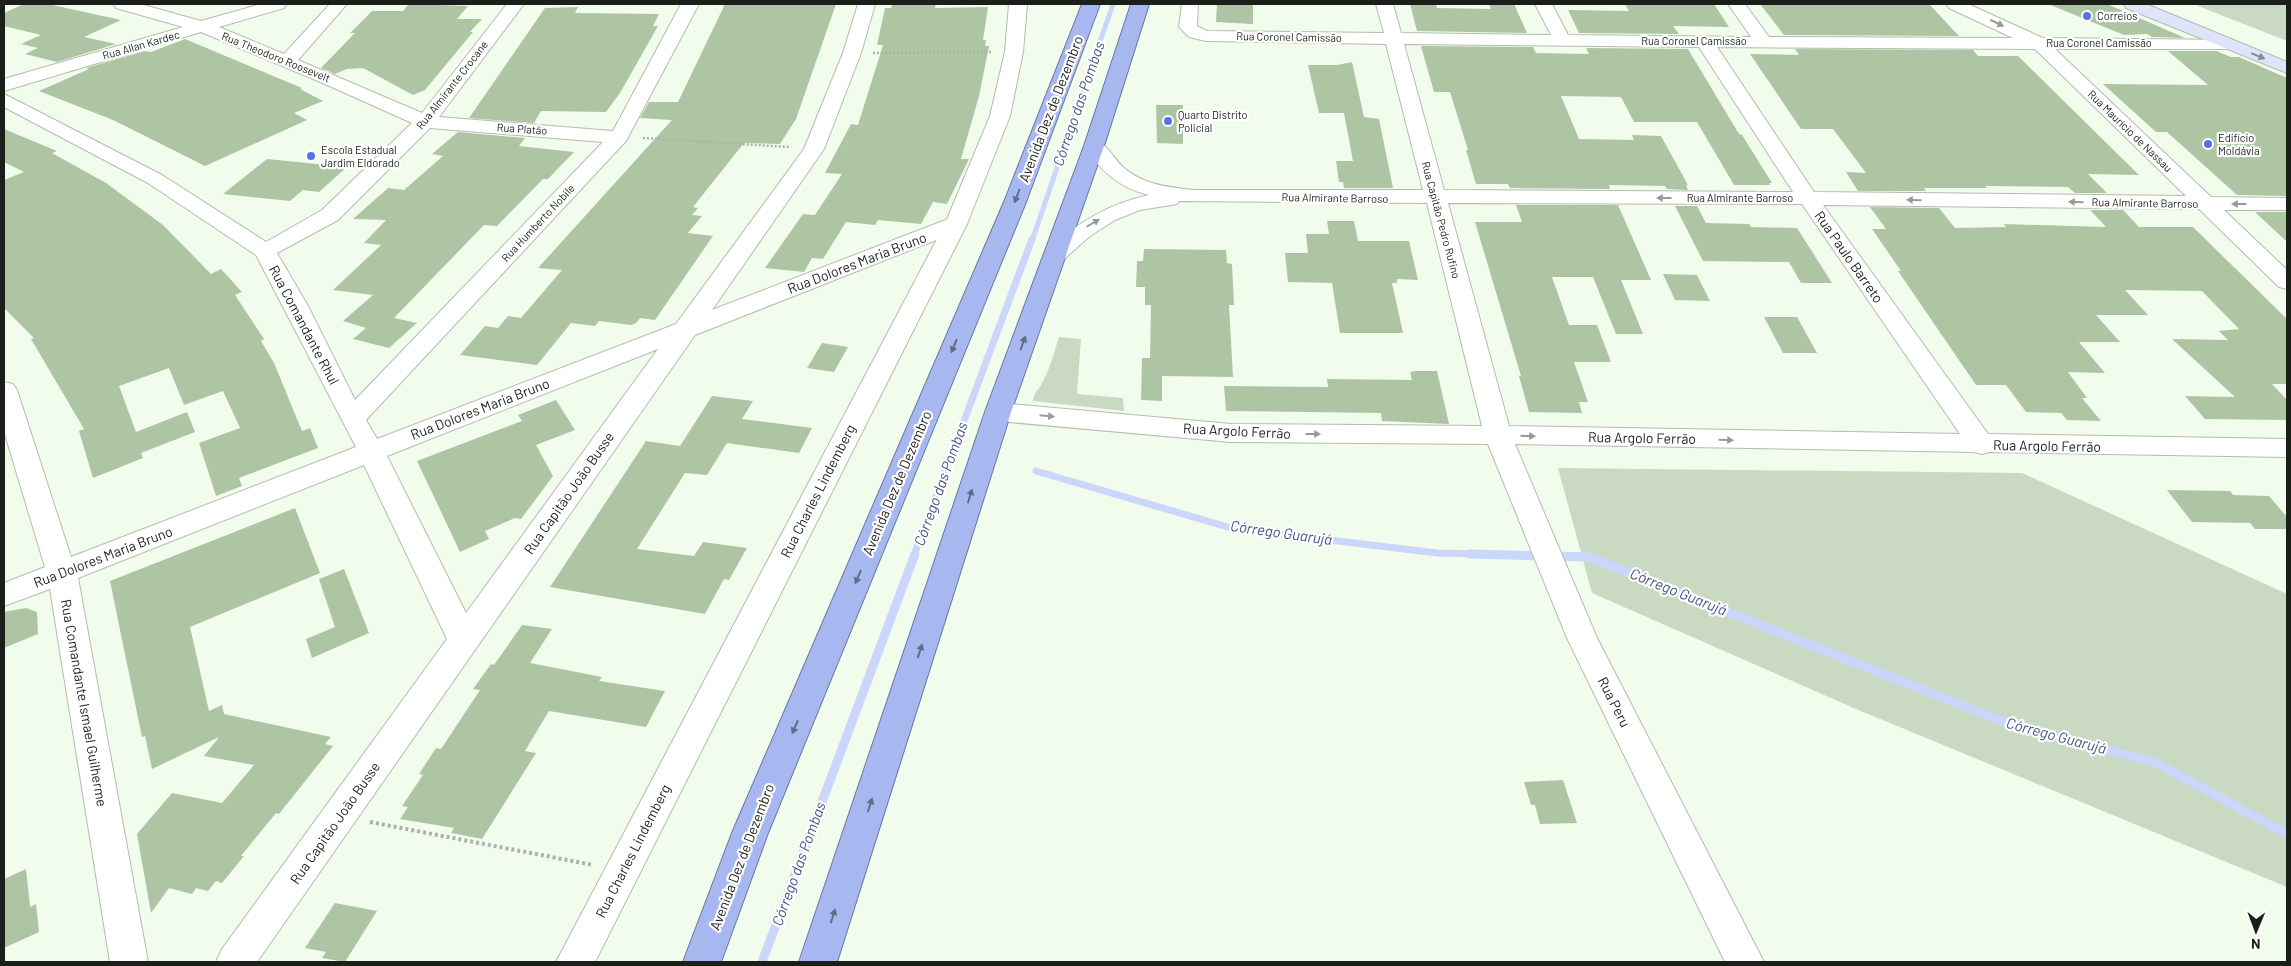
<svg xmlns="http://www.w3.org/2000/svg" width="2291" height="966" font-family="Barlow,sans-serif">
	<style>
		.green { fill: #c9d9c2 }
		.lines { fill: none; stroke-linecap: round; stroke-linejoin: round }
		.stream-far2 { stroke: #cad6fb; stroke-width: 5 }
		.stream-far1 { stroke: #cad6fb; stroke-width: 7 }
		.stream { stroke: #cad6fb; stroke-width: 9 }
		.building { fill: #aec5a3 }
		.minor-casing { stroke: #b3bcae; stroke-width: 2 }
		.tertiary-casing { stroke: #b3bcae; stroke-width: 2 }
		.secondary-casing { stroke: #b3bcae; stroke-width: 2 }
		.trunk-casing { stroke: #6877a3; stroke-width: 2 }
		.path-far1 { stroke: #aab3a7; stroke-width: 2.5; stroke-dasharray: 2 2; stroke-linecap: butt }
		.path { stroke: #aab3a7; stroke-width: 4; stroke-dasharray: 3 3; stroke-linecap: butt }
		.minor { fill: #fff; fill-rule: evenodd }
		.tertiary { fill: #fff; fill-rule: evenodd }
		.secondary { fill: #dee4fa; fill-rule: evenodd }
		.trunk { fill: #a7b8f0; fill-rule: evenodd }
		.oneway { fill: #989a98 }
		.oneway2 { fill: #868b95 }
		.oneway3 { fill: #616c85 }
		.poi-dot { fill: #5870e6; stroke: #fff; stroke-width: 2 }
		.labels { text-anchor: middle; stroke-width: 4.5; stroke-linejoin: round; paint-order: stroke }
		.far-poi-label { font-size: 11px; fill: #1b1f1a; stroke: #fff; text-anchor: start }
		.far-street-label { font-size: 11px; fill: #1b1f1a; stroke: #fff }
		.street-label { font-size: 14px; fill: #1b1f1a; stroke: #fff }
		.water-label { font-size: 15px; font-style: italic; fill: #465385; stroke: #fff }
	</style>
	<rect width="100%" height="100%" fill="#f1fced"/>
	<g class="green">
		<polygon points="2193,4 2287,4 2287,41"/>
		<path d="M 1059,337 L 1081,339 L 1077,394 L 1123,398 L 1124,411 L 1033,401 C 1034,392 1039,390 1042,383 C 1050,369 1054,353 1059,337 Z"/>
		<polygon points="1558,468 2022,473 2287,594 2287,887 1856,709 1592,593"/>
	</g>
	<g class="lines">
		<polyline class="stream-far2" points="1032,241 1113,4"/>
		<g class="stream-far1">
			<polyline points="1036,471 1231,528 1437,553 1516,555"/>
			<polyline points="914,555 1032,239"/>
		</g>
		<g class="stream">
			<polyline points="1469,554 1589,557 2019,728 2155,762 2287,834"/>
			<polyline points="762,962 915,554"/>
		</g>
	</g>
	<g class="building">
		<polygon points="24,4 48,4 121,20 84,37 116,44 57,62 25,54 38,48 21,44 41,35 4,26 4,13"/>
		<polygon points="409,4 468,6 457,19 482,19 470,32 473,32 425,90 413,95 363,68 347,69 335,74 321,68 355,33 350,33 372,11 403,11"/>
		<polygon points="725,4 836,4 796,119 780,144 744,143 693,207 698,208 692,215 702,216 688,233 713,236 655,320 640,318 636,323 631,325 599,321 595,326 571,323 537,365 460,355 485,326 498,328 508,316 521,318 562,270 538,268 672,120 640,118 649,102 678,102"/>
		<polygon points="913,4 936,4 935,8 988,7 983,40 986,40 985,46 989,46 979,96 961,159 969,159 947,204 933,202 921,224 878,220 875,225 846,222 823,259 812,258 804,272 765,268 803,214 815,215 842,174 825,173 851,124 858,125 883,45 877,45 885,8 891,8 892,5"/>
		<polygon points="1217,4 1253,4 1253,24 1216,22"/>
		<polygon points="1410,4 1436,4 1437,8 1491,9 1489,4 1514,4 1527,33 1417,31"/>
		<polygon points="1625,4 1714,4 1729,27 1673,26 1679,34 1579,33 1568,10 1629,11"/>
		<polygon points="1760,4 1929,4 1959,36 1784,35"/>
		<polygon points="2048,4 2107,4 2185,38 2152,37 2147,34 2124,35"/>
		<polygon points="578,7 575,13 659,14 653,26 658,26 620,93 606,112 541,111 534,123 469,118 545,8"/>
		<polygon points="185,39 302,88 300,89 323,101 294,113 307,120 205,166 113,120 39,91 89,69 86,68 144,51 151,52"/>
		<polygon points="1421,46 1533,47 1536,53 1589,54 1586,48 1688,49 1739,134 1742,135 1772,183 1769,183 1770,185 1734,185 1697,122 1634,122 1621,97 1561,96 1579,139 1634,140 1632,135 1661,136 1688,185 1686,185 1688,190 1667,189 1665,186 1609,185 1610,189 1510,188 1508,184 1476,184 1466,150 1468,150 1450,92 1434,92"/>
		<polygon points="1795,49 1973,50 1978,56 2018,56 2139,175 2088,174 2107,193 2075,193 2068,187 1985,186 1987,188 1924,188 1926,191 1858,191 1846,172 1866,173 1833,129 1801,129 1750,54 1799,55"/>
		<polygon points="2168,51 2216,51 2231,57 2239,57 2287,78 2287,196 2237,195 2167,132 2156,132 2103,84 2208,85"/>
		<polygon points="1352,62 1364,117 1379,119 1393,188 1344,188 1343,182 1339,182 1336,161 1353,161 1344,113 1319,113 1308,65 1337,65"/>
		<polygon points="1156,105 1183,105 1183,144 1157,143"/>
		<polygon points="4,129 57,151 52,153 106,183 163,225 211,274 221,269 242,292 235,295 264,339 261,341 274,363 302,431 310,428 318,448 239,478 242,486 216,496 199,443 240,428 223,391 184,405 169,368 119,386 136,432 187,412 195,432 141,453 143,458 93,478 79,431 84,429 31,339 34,338 4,308 4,180 24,172 4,162"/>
		<polygon points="458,132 525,138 519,146 574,152 548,179 543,179 497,226 484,225 394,318 417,323 389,348 353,339 366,328 343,321 373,295 333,290 381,245 364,243 386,220 353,219 388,188 404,190 443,156 432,154"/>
		<polygon points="267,159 347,167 319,192 303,190 290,201 223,194"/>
		<polygon points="1516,205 1618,205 1651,280 1621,280 1643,334 1616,334 1593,277 1552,277 1569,325 1597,325 1611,362 1574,362 1588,402 1579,402 1582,413 1529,412 1519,376 1521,376 1475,222 1522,222"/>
		<polygon points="1675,206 1697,206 1706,223 1749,224 1751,227 1797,228 1832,283 1801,283 1789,262 1703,261"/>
		<polygon points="1870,207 1939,208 1955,228 2006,227 2004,224 2106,227 2090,210 2123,210 2139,227 2193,227 2287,319 2287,384 2272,384 2287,400 2287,420 2205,419 2185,396 2235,397 2172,339 2228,340 2219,331 2239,329 2202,291 2125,290 2148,315 2096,315 2120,342 2079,342 2105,373 2068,372 2087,398 2082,398 2101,421 2067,420 2061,413 2026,412 2006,385 1976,385 1898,271 1901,271 1872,229 1886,229"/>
		<polygon points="2255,212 2287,212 2287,242"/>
		<polygon points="1327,221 1354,221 1358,241 1409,241 1418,280 1397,279 1397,283 1392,283 1403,333 1340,333 1332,283 1288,282 1285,253 1308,253 1306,234 1329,234"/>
		<polygon points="1144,249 1226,250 1227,263 1232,264 1234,305 1229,305 1233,377 1162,376 1162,401 1141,400 1142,358 1150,358 1151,305 1145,305 1145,287 1136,287 1137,261 1143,261"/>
		<polygon points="1663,274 1697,275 1710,301 1675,300"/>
		<polygon points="1764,317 1797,317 1817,353 1783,353"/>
		<polygon points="822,343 848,347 834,372 807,368"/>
		<polygon points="1416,371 1437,371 1449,424 1382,421 1381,413 1226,411 1224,386 1328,387 1327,379 1412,380 1410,372"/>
		<polygon points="712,396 753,401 742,419 812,428 799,453 727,443 707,475 685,473 637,549 694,556 703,542 747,548 729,580 724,579 705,614 550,587 646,441 680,446"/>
		<polygon points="556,400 575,430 536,445 553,476 521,519 515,518 485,531 489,539 460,552 417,461 522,421 518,415"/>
		<polygon points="2167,490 2230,491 2233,495 2269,496 2287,517 2287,529 2255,529 2250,523 2192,522"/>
		<polygon points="295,508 320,573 190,627 209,711 222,705 224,714 331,737 325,744 333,746 279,814 276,813 241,856 244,856 222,883 216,881 208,891 196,888 192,894 169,888 151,913 137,834 172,793 222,803 254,765 204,756 219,737 152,769 145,736 142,737 110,581"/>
		<polygon points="344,569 369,633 312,658 306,639 335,627 319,579"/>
		<polygon points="26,608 37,612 38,634 4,648 4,612"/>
		<polygon points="522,625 552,629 530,663 602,677 599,681 665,691 646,727 549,711 525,751 536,753 482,839 451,833 454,828 400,819 408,807 402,806 423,775 419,774 436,748 441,749 480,690 473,689 491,664 494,665"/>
		<polygon points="1563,780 1577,823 1540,824 1535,805 1531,805 1524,782"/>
		<polygon points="26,869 30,907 36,904 39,932 4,948 4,879"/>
		<polygon points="335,903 377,911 345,962 322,958 326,952 305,948"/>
	</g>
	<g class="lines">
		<defs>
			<g id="minor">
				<path d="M 114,4 L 140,4 L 201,21 L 261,4 L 286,4 L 284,8 L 219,27 L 284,54 L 330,4 L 347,4 L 298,60 L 422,113 L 507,4 L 524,4 L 439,117 L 613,131 L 681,4 L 699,4 L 626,141 L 366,420 L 377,439 L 676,324 L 804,149 L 843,53 L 858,4 L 875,4 L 861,53 L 824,149 L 712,310 L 948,219 L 956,217 L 964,219 L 967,224 L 964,229 L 695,335 L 257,962 L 216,962 L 222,949 L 447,639 L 364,465 L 78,578 L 148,962 L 110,962 L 50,589 L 4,606 L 4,583 L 45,567 L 4,431 L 4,382 L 13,384 L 17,390 L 71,557 L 356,447 L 256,255 L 148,183 L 4,107 L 4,94 L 162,175 L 266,242 L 322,210 L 412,123 L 325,84 L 201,32 L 4,91 L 4,79 L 183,27 L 116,8 ZM 430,128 L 603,142 L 355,400 L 308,306 L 277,253 L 338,220 ZM 658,349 L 466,613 L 387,456 Z"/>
				<path d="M 1182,4 L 1198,4 L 1197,26 L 1207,31 L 1384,33 L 1376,4 L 1393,4 L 1401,33 L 1551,35 L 1535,4 L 1552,4 L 1568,35 L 1751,37 L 1728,4 L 1745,4 L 1769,37 L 2013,38 L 1949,8 L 1946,4 L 1968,4 L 2043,38 L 2233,40 L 2236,44 L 2233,48 L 2227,49 L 2055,49 L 2211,197 L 2287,198 L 2287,210 L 2224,210 L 2287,270 L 2287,289 L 2279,287 L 2199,209 L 1823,205 L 1988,434 L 2287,439 L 2287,457 L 1989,452 L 1982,454 L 1974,452 L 1515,444 L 1597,638 L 1764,962 L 1725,962 L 1567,638 L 1488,444 L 1231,442 L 998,421 L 989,418 L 985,412 L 989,406 L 998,403 L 1231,424 L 1482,426 L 1427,203 L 1179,201 L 1177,204 L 1140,210 L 1115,220 L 1090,236 L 1064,259 L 1056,261 L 1048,259 L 1045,254 L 1048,249 C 1079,222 1108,204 1149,195 C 1119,188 1101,171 1084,146 L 1087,142 C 1105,137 1111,156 1123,167 C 1143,185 1168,187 1193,190 L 1423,190 L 1386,44 L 1206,41 L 1189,37 L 1179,27 ZM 1404,44 L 1699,47 L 1793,192 L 1444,190 ZM 1717,47 L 2035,49 L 2186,196 L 1814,192 ZM 1448,203 L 1802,204 L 1960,434 L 1509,426 Z"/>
			</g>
			<polygon id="tertiary" points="1009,4 1027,4 1023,52 1010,116 967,224 595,962 556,962 945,224 990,116 1005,52"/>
			<polygon id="secondary" points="2123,4 2146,4 2287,62 2287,73 2126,8"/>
			<g id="trunk">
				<polygon points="1082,4 1100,4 1026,202 768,833 721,962 683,962 732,833 1004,202"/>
				<polygon points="1131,4 1149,4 1104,146 1011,412 837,962 799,962 985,412 1084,146"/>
			</g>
		</defs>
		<use href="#minor" class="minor-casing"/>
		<use href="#tertiary" class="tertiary-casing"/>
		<use href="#secondary" class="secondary-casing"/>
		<use href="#trunk" class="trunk-casing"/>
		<g class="path-far1">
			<polyline points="873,53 991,52"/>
			<polyline points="643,138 789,147"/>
		</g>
		<polyline class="path" points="370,822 593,865"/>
		<use href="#minor" class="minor"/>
		<use href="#tertiary" class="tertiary"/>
		<use href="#secondary" class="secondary"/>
		<use href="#trunk" class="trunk"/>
	</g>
	<defs><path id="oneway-solid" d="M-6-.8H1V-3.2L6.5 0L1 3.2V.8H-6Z" transform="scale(1.25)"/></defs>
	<g class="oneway">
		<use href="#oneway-solid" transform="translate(1997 23) rotate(25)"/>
		<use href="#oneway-solid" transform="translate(1664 198) rotate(180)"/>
		<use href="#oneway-solid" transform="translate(1914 200) rotate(-179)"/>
		<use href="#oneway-solid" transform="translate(2076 202) rotate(-179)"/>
		<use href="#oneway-solid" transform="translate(2239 204) rotate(-180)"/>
		<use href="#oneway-solid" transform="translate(1093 223) rotate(-30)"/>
		<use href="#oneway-solid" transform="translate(1047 416) rotate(5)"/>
		<use href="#oneway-solid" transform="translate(1313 434)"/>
		<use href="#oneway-solid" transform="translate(1528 436) rotate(1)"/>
		<use href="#oneway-solid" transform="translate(1726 440) rotate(1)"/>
	</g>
	<use class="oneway2" href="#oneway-solid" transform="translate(2258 56) rotate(22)"/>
	<g class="oneway3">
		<use href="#oneway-solid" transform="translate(1017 196) rotate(111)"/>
		<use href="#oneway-solid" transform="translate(1023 343) rotate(-70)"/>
		<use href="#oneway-solid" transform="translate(954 346) rotate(113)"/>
		<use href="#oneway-solid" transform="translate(970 496) rotate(-73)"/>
		<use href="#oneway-solid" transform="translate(858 577) rotate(113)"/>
		<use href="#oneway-solid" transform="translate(920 651) rotate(-72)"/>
		<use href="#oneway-solid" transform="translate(795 727) rotate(113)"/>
		<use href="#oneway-solid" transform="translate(870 805) rotate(-72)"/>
		<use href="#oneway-solid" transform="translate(833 916) rotate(-72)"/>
	</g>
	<g class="poi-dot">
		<circle cx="2087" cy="16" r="5"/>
		<circle cx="1168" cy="121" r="5"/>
		<circle cx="2208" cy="144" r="5"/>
		<circle cx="311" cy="156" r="5"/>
	</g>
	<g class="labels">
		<g class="far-poi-label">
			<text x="2097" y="20">Correios</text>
			<text x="1178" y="119">Quarto Distrito<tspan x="1178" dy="13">Policial</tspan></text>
			<text x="2218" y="142">Edifício<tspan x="2218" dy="13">Moldávia</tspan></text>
			<text x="321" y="154">Escola Estadual<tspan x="321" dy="13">Jardim Eldorado</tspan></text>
		</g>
		<g class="far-street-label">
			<text transform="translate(1289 37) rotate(1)" y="4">Rua Coronel Camissão</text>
			<text x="1694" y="45">Rua Coronel Camissão</text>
			<text x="2099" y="47">Rua Coronel Camissão</text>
			<text transform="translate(141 45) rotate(-16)" y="4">Rua Allan Kardec</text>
			<text transform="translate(276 57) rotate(22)" y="4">Rua Theodoro Roosevelt</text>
			<text transform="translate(452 85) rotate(-52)" y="4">Rua Almirante Crocane</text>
			<text transform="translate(522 129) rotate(4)" y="4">Rua Platão</text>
			<text transform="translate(2130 131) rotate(44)" y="4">Rua Maurício de Nassau</text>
			<text transform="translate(1335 198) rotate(1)" y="4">Rua Almirante Barroso</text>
			<text x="1740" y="202">Rua Almirante Barroso</text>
			<text transform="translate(2145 203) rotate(1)" y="4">Rua Almirante Barroso</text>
			<text transform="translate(1441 220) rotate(75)" y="4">Rua Capitão Pedro Rufino</text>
			<text transform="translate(538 223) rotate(-47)" y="4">Rua Humberto Nobile</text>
		</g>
		<g class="street-label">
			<text transform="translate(1051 109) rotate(-69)" y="5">Avenida Dez de Dezembro</text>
			<text transform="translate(1849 257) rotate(55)" y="5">Rua Paulo Barreto</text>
			<text transform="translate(857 263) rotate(-21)" y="5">Rua Dolores Maria Bruno</text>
			<text transform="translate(304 325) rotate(62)" y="5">Rua Comandante Rhul</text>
			<text transform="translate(480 409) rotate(-21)" y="5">Rua Dolores Maria Bruno</text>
			<text transform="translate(1237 431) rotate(3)" y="5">Rua Argolo Ferrão</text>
			<text transform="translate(1642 438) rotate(1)" y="5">Rua Argolo Ferrão</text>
			<text transform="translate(2047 446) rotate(1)" y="5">Rua Argolo Ferrão</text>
			<text transform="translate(897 483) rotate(-67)" y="5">Avenida Dez de Dezembro</text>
			<text transform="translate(818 491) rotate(-63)" y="5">Rua Charles Lindemberg</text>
			<text transform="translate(569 493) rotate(-55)" y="5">Rua Capitão João Busse</text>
			<text transform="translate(103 557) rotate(-21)" y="5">Rua Dolores Maria Bruno</text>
			<text transform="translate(1614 702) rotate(63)" y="5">Rua Peru</text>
			<text transform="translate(84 703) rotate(80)" y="5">Rua Comandante Ismael Guilherme</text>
			<text transform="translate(335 823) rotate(-55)" y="5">Rua Capitão João Busse</text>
			<text transform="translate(633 851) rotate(-63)" y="5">Rua Charles Lindemberg</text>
			<text transform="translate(742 857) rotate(-69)" y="5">Avenida Dez de Dezembro</text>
		</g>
		<g class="water-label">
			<text transform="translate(1079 104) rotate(-71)" y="5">Córrego das Pombas</text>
			<text transform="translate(941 484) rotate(-70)" y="5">Córrego das Pombas</text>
			<text transform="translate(1281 533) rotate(8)" y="5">Córrego Guarujá</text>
			<text transform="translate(1678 592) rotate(22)" y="5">Córrego Guarujá</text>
			<text transform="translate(2056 736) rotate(15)" y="5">Córrego Guarujá</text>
			<text transform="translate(799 864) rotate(-70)" y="5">Córrego das Pombas</text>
		</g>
	</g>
	<rect width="2291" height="966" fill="none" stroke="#1b1f1a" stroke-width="10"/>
	<g transform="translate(2256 931) rotate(181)" stroke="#ffffff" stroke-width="4" paint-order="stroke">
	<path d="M0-4L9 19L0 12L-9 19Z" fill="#1b1f1a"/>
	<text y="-8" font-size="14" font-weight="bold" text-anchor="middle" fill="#1b1f1a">N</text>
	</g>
</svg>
